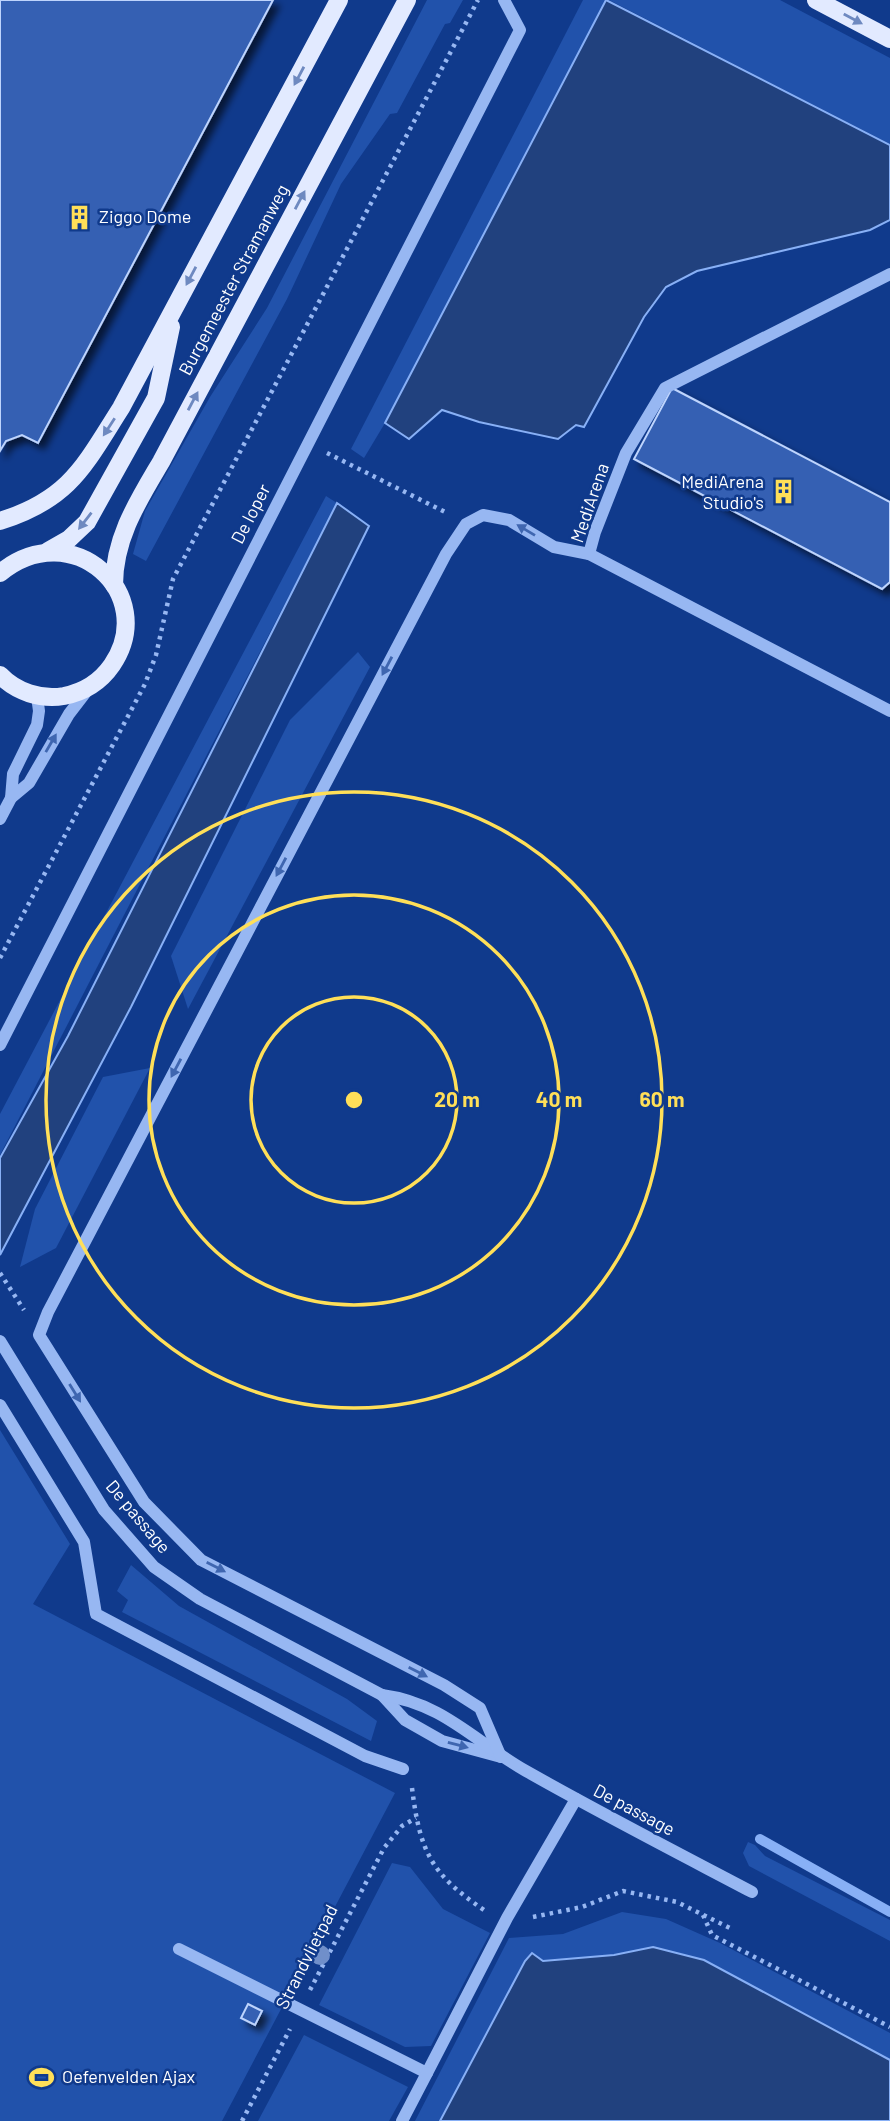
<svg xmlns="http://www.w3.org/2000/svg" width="890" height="2121" font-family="Barlow,sans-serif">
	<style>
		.green { fill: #2152ab }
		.water { fill: #21417e; stroke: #88b0f6; stroke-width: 2 }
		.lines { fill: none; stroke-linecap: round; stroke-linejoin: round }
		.stream { stroke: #88b0f6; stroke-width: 10 }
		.building { fill: #3461b3; stroke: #bed4fd; stroke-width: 2; filter: url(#shadow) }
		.path { stroke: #97b7f2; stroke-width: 4.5; stroke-dasharray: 3.5 5; stroke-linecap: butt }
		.minor { stroke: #97b7f2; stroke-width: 12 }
		.major { stroke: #e2eaff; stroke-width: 18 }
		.tree { fill: #708fca }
		.oneway { fill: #6e89c0 }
		.oneway2 { fill: #3f66b0 }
		.ring { fill: none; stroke: #ffdf58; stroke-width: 3.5 }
		.labels { text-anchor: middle; stroke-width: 5; stroke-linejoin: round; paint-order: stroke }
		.poi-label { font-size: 18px; fill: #fff; stroke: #103a8c; text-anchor: start }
		.street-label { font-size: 18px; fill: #fff; stroke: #103a8c }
		.centre { fill: #ffdf58; stroke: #103a8c; stroke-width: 3.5 }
		.ring-label { font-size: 21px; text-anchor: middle; font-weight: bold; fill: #ffdf58; stroke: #103a8c; stroke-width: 5; stroke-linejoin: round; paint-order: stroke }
	</style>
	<defs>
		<filter id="shadow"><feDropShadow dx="6" dy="6" stdDeviation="3.5" flood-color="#0009"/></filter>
	</defs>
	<rect width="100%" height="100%" fill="#103a8c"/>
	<g class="green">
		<polygon points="427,0 463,0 450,23 445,24 397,113 390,114 341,184 287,299 146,561 133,554 145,511 210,397 267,308"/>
		<polygon points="583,0 606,0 385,423 364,458 351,449"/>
		<polygon points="609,0 780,0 890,58 890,144"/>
		<polygon points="326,496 337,503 0,1155 0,1114"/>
		<polygon points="358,652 370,667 188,1009 171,956 290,720"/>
		<polygon points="150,1068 56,1248 20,1267 35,1209 103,1077"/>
		<polygon points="0,1430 70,1544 33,1604 395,1793 222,2121 0,2121"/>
		<polygon points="131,1565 179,1606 347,1699 377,1721 371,1741 122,1612 128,1600 117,1591"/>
		<polygon points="748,1842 755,1845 765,1856 890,1920 890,1941 749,1866 743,1853"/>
		<polygon points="392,1863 410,1867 443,1909 490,1933 431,2046 405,2047 319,2005"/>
		<polygon points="622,1912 666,1919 720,1943 890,2033 890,2060 704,1960 653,1947 614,1955 543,1961 532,1954 525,1961 440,2121 415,2121 509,1938 563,1934"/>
		<polygon points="304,2035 408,2087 389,2121 258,2121"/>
	</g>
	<g class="water">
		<polygon points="606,0 890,145 890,220 870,230 697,271 666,287 644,317 584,427 576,425 558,439 479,422 442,410 409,439 385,423"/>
		<polygon points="337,503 369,526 131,1007 0,1255 0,1158 68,1036"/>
		<polygon points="653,1947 704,1960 890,2060 890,2121 440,2121 525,1961 532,1953 543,1961 614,1955"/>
	</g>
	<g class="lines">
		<polyline class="stream" points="760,1839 890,1912"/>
	</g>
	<g class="building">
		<polygon points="0,0 273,0 38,443 22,435 6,441 0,451"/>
		<polygon points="672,388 890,502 890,582 882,589 634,459"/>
		<polygon points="248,2004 262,2011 255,2025 241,2018"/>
	</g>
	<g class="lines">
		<g class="path">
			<polyline points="327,453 447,513"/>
			<polyline points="0,958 145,684 156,655 173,579 478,0"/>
			<polyline points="0,1273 24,1310"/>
			<path d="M 412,1788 C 420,1852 431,1874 484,1910"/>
			<polyline points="703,1915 712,1935 890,2027"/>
			<polyline points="533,1917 582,1907 623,1891 677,1902 730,1928"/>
			<polyline points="310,1990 384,1848 402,1826 416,1818"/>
			<polyline points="242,2121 290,2029"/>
		</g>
		<g class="minor">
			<polyline points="589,554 595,532 626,453 665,388 890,274"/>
			<polyline points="11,798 13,774 37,725 39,711 37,696"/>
			<polyline points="0,819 11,798 29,783 69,714 89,688"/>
			<polyline points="0,1045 520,30 504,0"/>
			<polyline points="0,1341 104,1510 154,1567 200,1599 382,1695 405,1720 442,1741 501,1757"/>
			<polyline points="0,1405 84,1542 96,1614 365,1756 403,1769"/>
			<path d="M 382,1695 C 443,1703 475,1742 526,1771 C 600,1813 676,1852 752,1892"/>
			<polyline points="501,1757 480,1708 444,1685 201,1560 144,1502 39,1335 48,1312 446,554 466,524 483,515 509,520 554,547 589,554 890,711"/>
			<polyline points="179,1949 427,2073 507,1918 576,1799"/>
			<polyline points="402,2121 427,2073"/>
		</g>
		<g class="major">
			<polyline points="816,0 890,39"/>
			<path d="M 0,521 C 70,499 84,466 121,408 L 339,0"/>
			<polyline points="48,551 69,539 87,522 156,398 171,327"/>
			<path d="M 0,573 C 72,514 160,594 112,665 C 101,681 84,692 64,696 C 41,700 16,692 0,675"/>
			<path d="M 114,585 C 114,538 138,501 161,462 L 407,0"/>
		</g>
	</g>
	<circle class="tree" cx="320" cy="1955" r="10"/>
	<defs><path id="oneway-solid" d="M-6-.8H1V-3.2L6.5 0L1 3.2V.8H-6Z" transform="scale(1.75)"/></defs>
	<g class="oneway">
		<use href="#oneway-solid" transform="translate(853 19) rotate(28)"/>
		<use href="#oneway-solid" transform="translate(299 76) rotate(118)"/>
		<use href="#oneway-solid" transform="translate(300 200) rotate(-62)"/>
		<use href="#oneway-solid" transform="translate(191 276) rotate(118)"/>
		<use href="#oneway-solid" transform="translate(193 401) rotate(-62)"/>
		<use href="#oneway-solid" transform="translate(109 427) rotate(123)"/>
		<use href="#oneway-solid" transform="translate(85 521) rotate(128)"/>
	</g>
	<g class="oneway2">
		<use href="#oneway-solid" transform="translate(526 530) rotate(-149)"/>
		<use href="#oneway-solid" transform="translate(387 666) rotate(118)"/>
		<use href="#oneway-solid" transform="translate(51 743) rotate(-60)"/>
		<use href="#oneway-solid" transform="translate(281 867) rotate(118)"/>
		<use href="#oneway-solid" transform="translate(176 1068) rotate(118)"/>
		<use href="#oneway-solid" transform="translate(75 1393) rotate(58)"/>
		<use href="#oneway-solid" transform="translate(216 1567) rotate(27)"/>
		<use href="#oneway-solid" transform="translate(418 1672) rotate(27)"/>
		<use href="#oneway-solid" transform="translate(458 1745) rotate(15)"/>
	</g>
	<g class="ring">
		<circle cx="354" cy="1100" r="103"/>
		<circle cx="354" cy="1100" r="205"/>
		<circle cx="354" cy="1100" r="308"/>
	</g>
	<defs>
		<symbol id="building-bare" viewBox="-9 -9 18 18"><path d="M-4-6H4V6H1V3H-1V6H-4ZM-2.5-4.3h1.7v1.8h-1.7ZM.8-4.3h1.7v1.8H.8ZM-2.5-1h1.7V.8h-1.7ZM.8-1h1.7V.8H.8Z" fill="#ffdf58" stroke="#103a8c" stroke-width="2.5" paint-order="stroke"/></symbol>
		<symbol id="stadium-bare" viewBox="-9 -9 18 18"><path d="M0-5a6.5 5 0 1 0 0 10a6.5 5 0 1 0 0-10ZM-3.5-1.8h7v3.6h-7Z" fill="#ffdf58" stroke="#103a8c" stroke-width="2.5" paint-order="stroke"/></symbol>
	</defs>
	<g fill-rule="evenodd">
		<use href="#building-bare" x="62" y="200" width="35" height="35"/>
		<use href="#building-bare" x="766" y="474" width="35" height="35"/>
		<use href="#stadium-bare" x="24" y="2060" width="35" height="35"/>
	</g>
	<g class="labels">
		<g class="poi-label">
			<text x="99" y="223">Ziggo Dome</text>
			<text x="764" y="488" text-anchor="end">MediArena<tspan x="764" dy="21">Studio's</tspan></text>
			<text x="62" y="2083">Oefenvelden Ajax</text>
		</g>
		<g class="street-label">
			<text transform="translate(234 280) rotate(-62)" y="6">Burgemeester Stramanweg</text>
			<text transform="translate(590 503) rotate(-71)" y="6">MediArena</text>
			<text transform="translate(251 514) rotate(-63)" y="6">De loper</text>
			<text transform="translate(138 1517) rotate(50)" y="6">De passage</text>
			<text transform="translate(634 1810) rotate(28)" y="6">De passage</text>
			<text transform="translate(307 1957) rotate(-63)" y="6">Strandvlietpad</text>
		</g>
	</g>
	<circle cx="354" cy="1100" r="10" class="centre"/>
	<g class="ring-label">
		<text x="457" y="1107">20 m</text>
		<text x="559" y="1107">40 m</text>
		<text x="662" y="1107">60 m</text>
	</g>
</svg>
